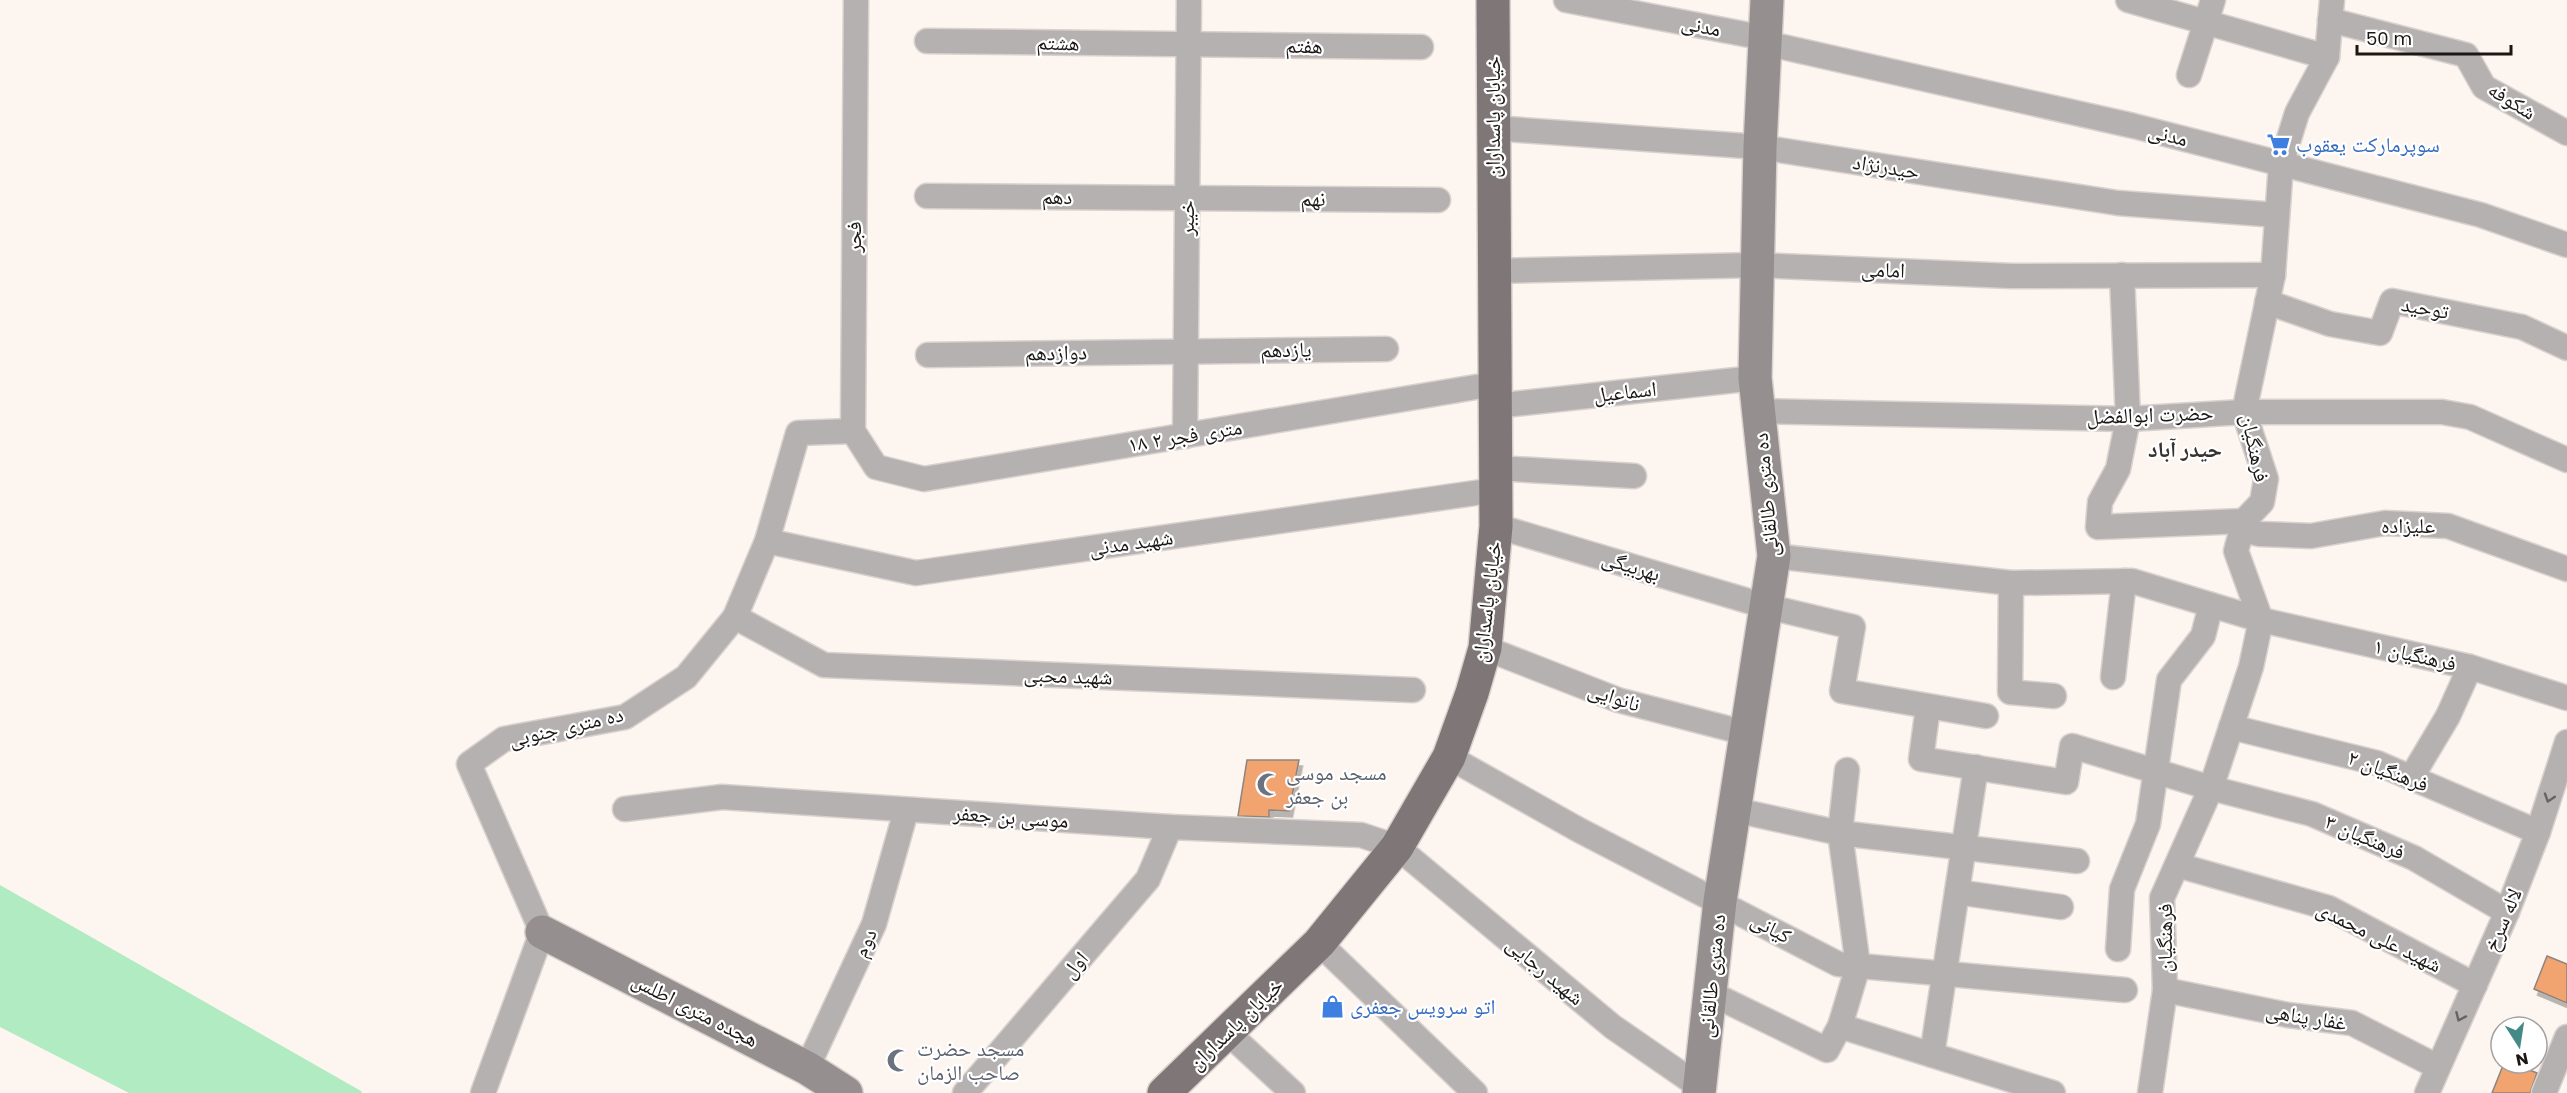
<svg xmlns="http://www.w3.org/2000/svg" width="2567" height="1093" font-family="Poppins,'Noto Naskh Arabic',sans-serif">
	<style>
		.green { fill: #b0ebc1 }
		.building { fill: #f1a46f; stroke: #8c847f; stroke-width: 1.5; filter: url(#shadow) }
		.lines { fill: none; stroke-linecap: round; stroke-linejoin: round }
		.street-casing { stroke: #d9d1cd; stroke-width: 27 }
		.secondary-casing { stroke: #d9d1cd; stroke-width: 36 }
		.primary-casing { stroke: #d9d1cd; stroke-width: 36 }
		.street { stroke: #b5b1b1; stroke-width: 24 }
		.secondary { stroke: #958f8f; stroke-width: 33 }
		.primary { stroke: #7f7777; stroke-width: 33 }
		.oneway { stroke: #686463 }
		.labels { text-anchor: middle; stroke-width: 4.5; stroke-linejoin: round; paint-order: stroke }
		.street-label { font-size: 21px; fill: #1a1715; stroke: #fff }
		.shop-label { font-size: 21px; fill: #366cbe; stroke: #fff; text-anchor: start }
		.worship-label { font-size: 21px; fill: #5b616d; stroke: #fff; text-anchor: start }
		.neighbourhood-label { font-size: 22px; font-weight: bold; fill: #39332f; stroke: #fff }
	</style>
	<defs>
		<filter id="shadow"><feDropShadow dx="3.5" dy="6" stdDeviation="0" flood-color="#0004"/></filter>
	</defs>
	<rect width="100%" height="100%" fill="#fdf5f0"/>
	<polygon class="green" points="0,885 361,1091 362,1093 129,1093 0,1027"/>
	<g class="building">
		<polygon points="1247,760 1299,760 1289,811 1269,810 1269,817 1238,816"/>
		<polygon points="2547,956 2567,964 2567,1003 2534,989"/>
		<polygon points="2504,1063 2512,1063 2537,1073 2530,1093 2492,1093"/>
	</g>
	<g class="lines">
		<defs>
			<g id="street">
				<polyline points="856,0 853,431 876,467 924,479 1494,384"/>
				<polyline points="1566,0 1765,38"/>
				<polyline points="2128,0 2327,57"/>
				<polyline points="2330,20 2466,55 2484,87 2567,133"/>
				<polyline points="927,41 1421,47"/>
				<polyline points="1765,43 2134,126 2481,215 2567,245"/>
				<polyline points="2189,75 2213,0"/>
				<polyline points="1493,128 1760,147 2118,203 2277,215"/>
				<polyline points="927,196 1438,200"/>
				<polyline points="1494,271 1757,265 2011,276 2273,275"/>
				<polyline points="2122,275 2128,419 2118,469 2100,502 2098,527 2244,521"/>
				<polyline points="2267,302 2330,324 2380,333 2392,301 2522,327 2567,348"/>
				<polyline points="928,355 1386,349"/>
				<polyline points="1495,406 1755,378"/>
				<polyline points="1759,411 2128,419 2244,412 2442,412 2470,417 2567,460"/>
				<polyline points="1185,436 1189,0"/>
				<polyline points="1496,468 1634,476"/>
				<polyline points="1496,526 1765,606 1853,627 1842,691 1986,716"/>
				<polyline points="2242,530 2260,534 2311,536 2385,523 2448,526 2567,569"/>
				<polyline points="767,541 916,573 1496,490"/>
				<polyline points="1774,556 2011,583 2132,581 2261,620 2470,667 2567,698"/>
				<polyline points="2011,583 2010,692 2054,696"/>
				<polyline points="735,617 824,665 1413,690"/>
				<polyline points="1485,648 1618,700 1746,733"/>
				<polyline points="2113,677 2124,581"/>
				<polyline points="1928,707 1921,759 2066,782 2072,746 2211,788 2312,814 2414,858 2507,912"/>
				<polyline points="2231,727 2377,763 2538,832"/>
				<polyline points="1449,757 1579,830 1838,964 2125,990"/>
				<polyline points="2411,778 2448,716 2470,667"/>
				<polyline points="625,809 722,797 1170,827 1361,835 1397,847 1613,1027 1700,1087"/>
				<polyline points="1735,810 1840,833 2077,861"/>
				<polyline points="2177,865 2329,908 2475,985"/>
				<polyline points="1957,892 2061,907"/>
				<polyline points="1319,943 1475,1093"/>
				<polyline points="2118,949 2122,889 2148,824 2169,680 2203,636 2211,605"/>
				<polyline points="2165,990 2288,1015 2352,1023 2438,1067"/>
				<polyline points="1710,993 1827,1050 1840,1026 1858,966 1840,833 1847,770"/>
				<polyline points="1840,1026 2053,1093"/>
				<polyline points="1227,1032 1293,1093"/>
				<polyline points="1932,1055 1976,767"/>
				<polyline points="807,1068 874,924 906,811"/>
				<polyline points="483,1093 542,932 469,764 504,739 625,717 686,677 735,617 767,541 798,433 853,431"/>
				<polyline points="965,1093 1148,879 1170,827"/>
				<polyline points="2150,1093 2165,990 2162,898 2211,788 2251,667 2261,620 2236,551 2244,521 2262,502 2266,479 2244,412 2273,275 2281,164 2297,113 2327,57 2332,0"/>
				<polyline points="2427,1093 2507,912 2538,832 2567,742"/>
				<polyline points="2544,1093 2567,1037"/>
			</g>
			<g id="secondary">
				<polyline points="542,932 807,1068 846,1093"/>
				<polyline points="1699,1093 1720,901 1774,556 1755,378 1760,147 1767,0"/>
			</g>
			<polyline id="primary" points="1164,1093 1319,943 1397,847 1449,757 1472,693 1485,648 1496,526 1493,0"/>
		</defs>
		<use href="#street" class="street-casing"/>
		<use href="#secondary" class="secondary-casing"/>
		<use href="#primary" class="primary-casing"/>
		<use href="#street" class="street"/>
		<use href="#secondary" class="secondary"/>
		<use href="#primary" class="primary"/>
	</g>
	<defs><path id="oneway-chevron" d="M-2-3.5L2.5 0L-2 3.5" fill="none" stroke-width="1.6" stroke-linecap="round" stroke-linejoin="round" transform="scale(1.5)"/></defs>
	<g class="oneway">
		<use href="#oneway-chevron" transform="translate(2549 798) rotate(108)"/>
		<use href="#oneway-chevron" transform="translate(2460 1017) rotate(114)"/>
	</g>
	<defs>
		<symbol id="supermarket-bare" viewBox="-9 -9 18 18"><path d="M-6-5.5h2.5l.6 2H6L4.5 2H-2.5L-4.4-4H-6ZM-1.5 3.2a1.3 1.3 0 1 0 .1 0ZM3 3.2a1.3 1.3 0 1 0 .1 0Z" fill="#3f7fe0" stroke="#fff" stroke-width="2.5" paint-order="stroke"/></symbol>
		<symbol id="mosque-bare" viewBox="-9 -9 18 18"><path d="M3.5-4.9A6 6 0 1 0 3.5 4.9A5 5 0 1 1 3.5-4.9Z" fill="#6b7280" stroke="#fff" stroke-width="2.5" paint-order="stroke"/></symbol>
		<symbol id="shop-bare" viewBox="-9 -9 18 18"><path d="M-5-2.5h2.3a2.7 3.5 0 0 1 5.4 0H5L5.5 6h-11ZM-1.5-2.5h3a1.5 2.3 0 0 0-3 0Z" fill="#3f7fe0" stroke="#fff" stroke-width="2.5" paint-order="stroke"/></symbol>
	</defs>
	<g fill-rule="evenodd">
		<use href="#supermarket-bare" x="2262" y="128" width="33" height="33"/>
		<use href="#mosque-bare" x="1252" y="768" width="33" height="33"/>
		<use href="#shop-bare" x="1316" y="990" width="33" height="33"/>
		<use href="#mosque-bare" x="882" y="1044" width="33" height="33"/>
	</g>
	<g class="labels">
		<g class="street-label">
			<text transform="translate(1701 26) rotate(11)" y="7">مدنی</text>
			<text transform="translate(1058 43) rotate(1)" y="7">هشتم</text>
			<text transform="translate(1304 46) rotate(1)" y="7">هفتم</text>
			<text transform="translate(2512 101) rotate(32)" y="7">شکوفه</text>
			<text transform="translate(1493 117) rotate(-90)" y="7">خیابان پاسداران</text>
			<text transform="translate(2168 135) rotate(14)" y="7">مدنی</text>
			<text transform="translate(1886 167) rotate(9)" y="7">حیدرنژاد</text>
			<text x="1057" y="204">دهم</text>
			<text x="1313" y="206">نهم</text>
			<text transform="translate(1187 218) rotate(-89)" y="7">خیبر</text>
			<text transform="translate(854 237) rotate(-90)" y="7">فجر</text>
			<text transform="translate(1883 270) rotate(2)" y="7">امامی</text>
			<text transform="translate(2425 308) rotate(10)" y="7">توحید</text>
			<text transform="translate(1286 350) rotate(-1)" y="7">یازدهم</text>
			<text transform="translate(1056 353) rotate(-1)" y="7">دوازدهم</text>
			<text transform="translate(1625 392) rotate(-6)" y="7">اسماعیل</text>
			<text transform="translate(2150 415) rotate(-2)" y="7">حضرت ابوالفضل</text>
			<text transform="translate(1185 436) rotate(-9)" y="7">۱۸ متری فجر ۲</text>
			<text transform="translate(2255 448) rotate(78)" y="7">فرهنگیان</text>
			<text transform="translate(1766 495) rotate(-95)" y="7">ده متری طالقانی</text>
			<text x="2408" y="533">علیزاده</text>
			<text transform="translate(1131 543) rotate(-8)" y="7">شهید مدنی</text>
			<text transform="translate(1631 566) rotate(17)" y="7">بهربیگی</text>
			<text transform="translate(1487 602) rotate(-83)" y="7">خیابان پاسداران</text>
			<text transform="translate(2415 655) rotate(13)" y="7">فرهنگیان ۱</text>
			<text transform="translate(1068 676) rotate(2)" y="7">شهید محبی</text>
			<text transform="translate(1614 697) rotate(18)" y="7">نانوایی</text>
			<text transform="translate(566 727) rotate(-13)" y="7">ده متری جنوبی</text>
			<text transform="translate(2388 771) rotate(20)" y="7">فرهنگیان ۲</text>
			<text transform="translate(1011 817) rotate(4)" y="7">موسی بن جعفر</text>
			<text transform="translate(2365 837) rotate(23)" y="7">فرهنگیان ۳</text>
			<text transform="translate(2503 920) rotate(-67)" y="7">لاله سرخ</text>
			<text transform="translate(1771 928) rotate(28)" y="7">کیانی</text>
			<text transform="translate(2379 937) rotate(26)" y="7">شهید علی محمدی</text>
			<text transform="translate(2165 938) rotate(-90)" y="7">فرهنگیان</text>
			<text transform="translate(865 943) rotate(-66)" y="7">دوم</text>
			<text transform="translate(1075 965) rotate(-49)" y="7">اول</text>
			<text transform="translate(1545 971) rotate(40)" y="7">شهید رجایی</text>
			<text transform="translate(1712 976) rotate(-84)" y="7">ده متری طالقانی</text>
			<text transform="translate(695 1010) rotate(27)" y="7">هجده متری اطلس</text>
			<text transform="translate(2306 1017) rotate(9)" y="7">غفار پناهی</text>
			<text transform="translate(1236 1024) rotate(-44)" y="7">خیابان پاسداران</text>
		</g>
		<g class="shop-label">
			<text x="2296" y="152">سوپرمارکت یعقوب</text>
			<text x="1350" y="1014">اتو سرویس جعفری</text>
		</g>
		<g class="worship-label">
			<text x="1286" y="780">مسجد موسی<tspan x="1286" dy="24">بن جعفر</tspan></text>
			<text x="917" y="1056">مسجد حضرت<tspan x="917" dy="24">صاحب الزمان</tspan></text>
		</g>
		<g class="neighbourhood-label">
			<text x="2185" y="457">حیدر آباد</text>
		</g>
	</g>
	<g transform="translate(2519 1045) rotate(168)"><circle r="28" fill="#ffffff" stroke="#a3a2a1" stroke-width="1.5"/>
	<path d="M0-4.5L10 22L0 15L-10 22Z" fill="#438a87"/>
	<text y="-9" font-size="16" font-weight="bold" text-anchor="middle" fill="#1a1715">N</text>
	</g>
	<path d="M2357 45v9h154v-9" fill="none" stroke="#1a1715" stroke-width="3"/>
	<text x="2366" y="45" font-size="18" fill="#1a1715" stroke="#ffffff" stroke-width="4.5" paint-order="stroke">50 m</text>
</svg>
